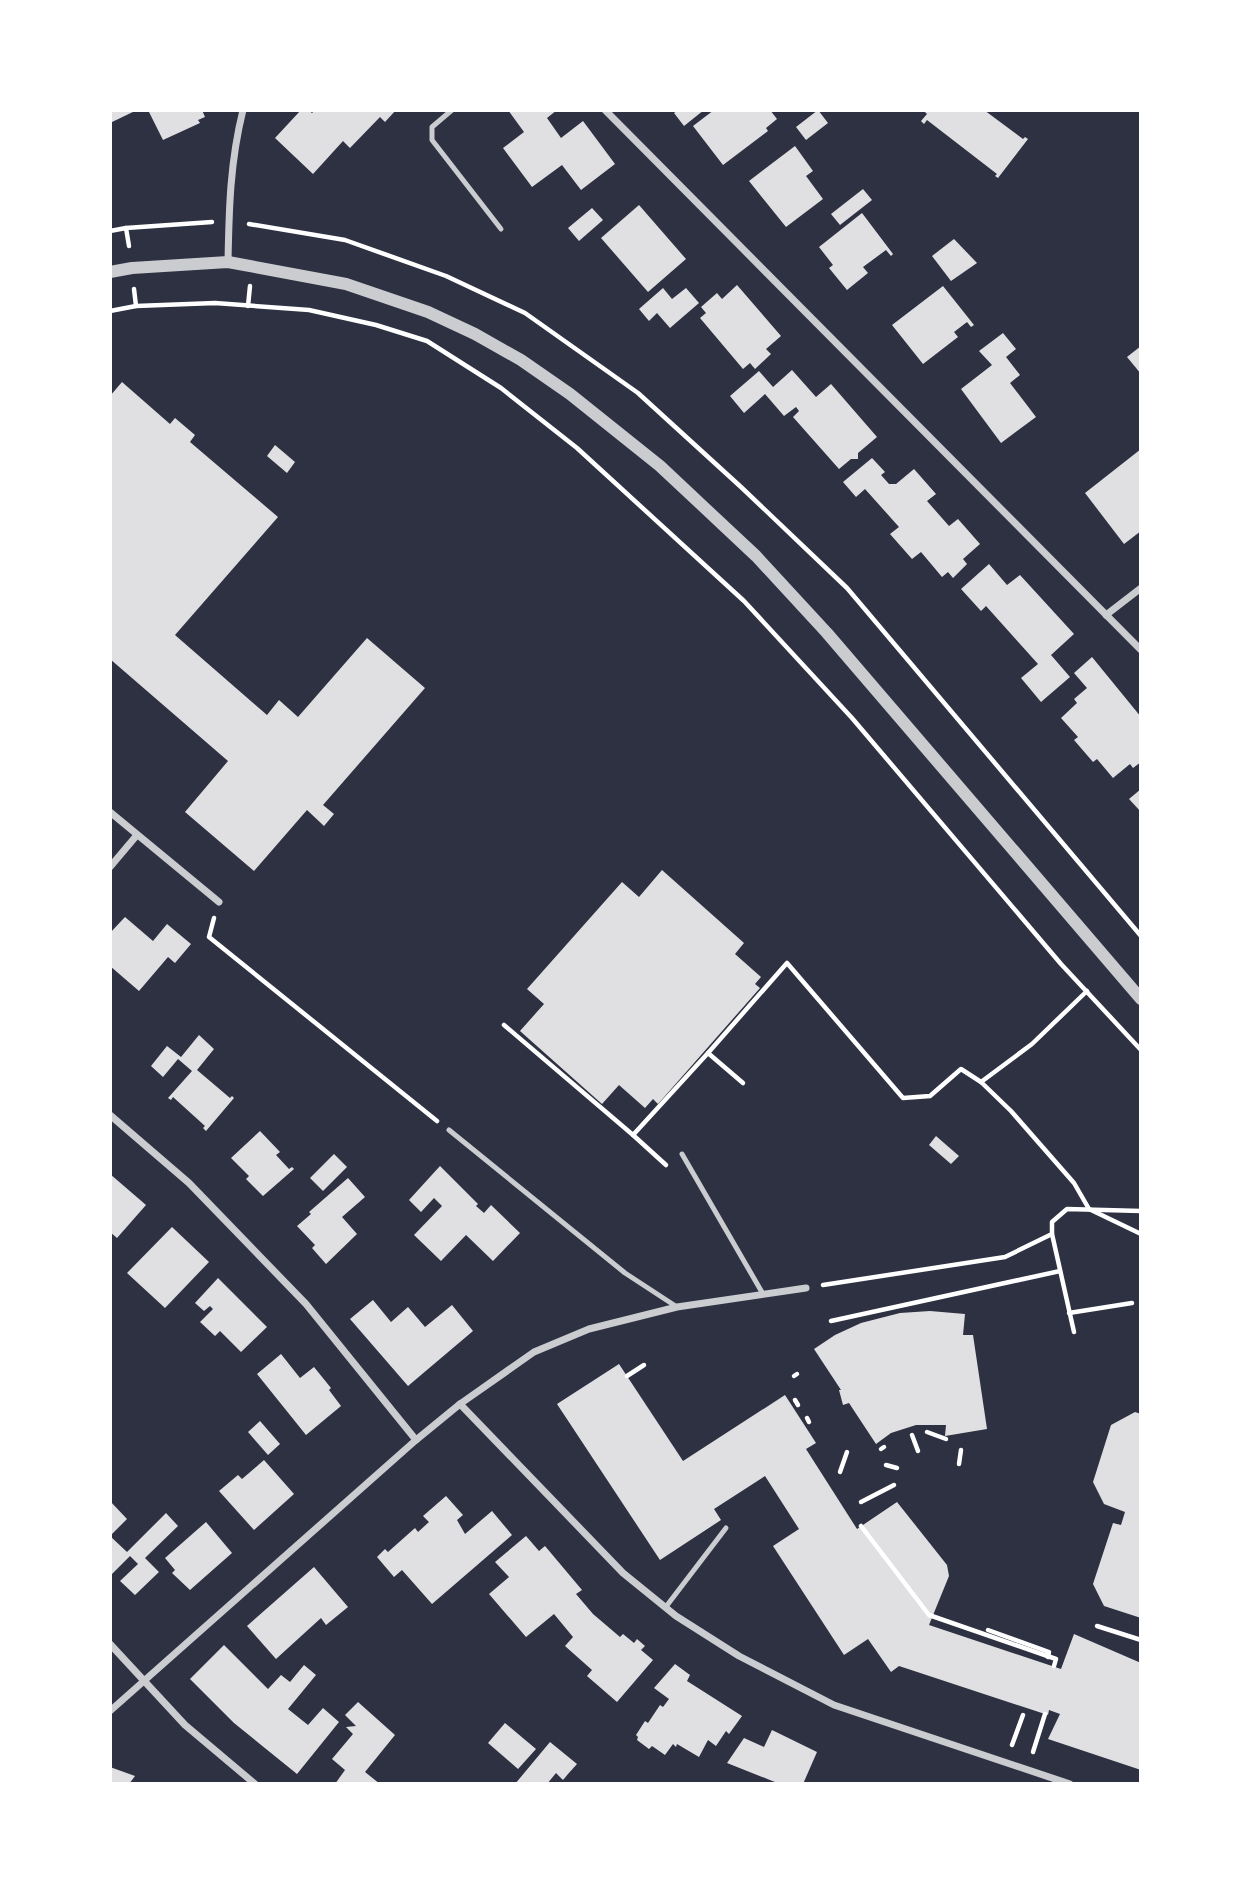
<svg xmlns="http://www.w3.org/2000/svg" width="1251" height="1894" font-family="'Open Sans',sans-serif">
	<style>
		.building { fill: #e0e0e3 }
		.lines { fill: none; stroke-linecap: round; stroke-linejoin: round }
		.path { stroke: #fff; stroke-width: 4.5 }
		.service { stroke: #caccd0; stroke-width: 5 }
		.minor { stroke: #caccd0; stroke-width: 7 }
		.tertiary { stroke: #caccd0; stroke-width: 12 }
	</style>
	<rect width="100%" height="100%" fill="#2d3142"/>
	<g class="building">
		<polygon points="110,110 137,110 110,123"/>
		<polygon points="148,110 202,110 205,117 198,120 200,123 163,140"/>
		<polygon points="301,110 308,110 312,113 315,110 396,110 385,122 380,117 350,148 343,141 313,174 275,138"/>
		<polygon points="508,110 557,110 547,118 561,138 583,121 615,164 581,190 562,165 532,187 503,148 524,132"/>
		<polygon points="678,110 704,110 684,126 674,113"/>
		<polygon points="714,110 752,110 754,112 770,110 777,119 766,128 768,131 723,165 693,126"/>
		<polygon points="818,110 828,123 806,140 796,127"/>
		<polygon points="923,110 984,110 1023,139 1025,137 1028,139 998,178 995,176 997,174 927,120 924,124 921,121 927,114"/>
		<polygon points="795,146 813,171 806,176 823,199 786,227 749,181"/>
		<polygon points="863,189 872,200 840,225 831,214"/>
		<polygon points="639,205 686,259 648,292 601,238"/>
		<polygon points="592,208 603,220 579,241 568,228"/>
		<polygon points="862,213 893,254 891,256 886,250 863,267 868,273 847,290 829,268 833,265 819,247"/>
		<polygon points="954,239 977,263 951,281 932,256"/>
		<polygon points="737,285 781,336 766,349 771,354 755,369 750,363 743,369 700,318 706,313 701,307 717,293 722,299"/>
		<polygon points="943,286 974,325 971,327 967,322 954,332 958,337 923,364 892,325"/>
		<polygon points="663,288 672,299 686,288 699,303 670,328 657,313 649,321 639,309"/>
		<polygon points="1003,333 1016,349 1006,357 1020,375 1010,383 1036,417 1001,443 961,389 992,365 979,351"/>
		<polygon points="1141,346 1141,374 1127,357"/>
		<polygon points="792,370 816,397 831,384 877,437 858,453 858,459 851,459 839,469 793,417 799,411 796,407 784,416 765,394 744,413 730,396 759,371 773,387"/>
		<polygon points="122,382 170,424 175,418 195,435 190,442 278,517 175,635 267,715 279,700 298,717 367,638 425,688 323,805 334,814 324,826 307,810 254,871 185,812 228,761 110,659 110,396"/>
		<polygon points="275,445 295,462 287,473 267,456"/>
		<polygon points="1141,449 1141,531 1124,544 1085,493"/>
		<polygon points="872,458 885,472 881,475 889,484 896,484 914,469 936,494 927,501 949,526 958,519 980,544 963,559 967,564 953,578 948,572 942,577 921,552 912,559 890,534 899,527 865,489 856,497 843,482"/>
		<polygon points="989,564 1007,585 1020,575 1074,634 1051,655 1070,677 1041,702 1021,678 1038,664 986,606 981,611 961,589"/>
		<polygon points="1092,657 1141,717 1141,762 1133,768 1130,764 1113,778 1097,759 1093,762 1074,740 1078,737 1061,718 1077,703 1074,699 1087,688 1074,673"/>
		<polygon points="1141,789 1141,812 1129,799"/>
		<polygon points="662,870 744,943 735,954 761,977 755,984 760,988 658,1104 653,1099 645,1108 619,1085 602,1104 520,1031 544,1004 527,989 622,882 639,897"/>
		<polygon points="125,917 153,941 167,924 191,944 175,963 168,957 139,991 110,966 110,933"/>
		<polygon points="199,1035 214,1049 197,1070 230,1098 232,1096 234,1098 206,1131 203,1128 205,1126 173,1097 171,1100 168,1098 192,1071 178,1059 163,1077 151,1066 167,1046 181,1057"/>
		<polygon points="260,1131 280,1152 276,1155 289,1169 292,1167 294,1169 263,1196 246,1179 249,1176 231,1158"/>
		<polygon points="936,1136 959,1156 951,1164 929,1145"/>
		<polygon points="334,1154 347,1167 323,1191 310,1178"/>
		<polygon points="440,1166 478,1204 476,1206 484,1213 491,1205 520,1233 493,1261 466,1235 441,1261 414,1235 442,1206 434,1198 421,1212 409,1200"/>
		<polygon points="110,1174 146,1205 117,1238 110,1232"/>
		<polygon points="348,1178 365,1197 342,1217 357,1234 326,1264 312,1248 315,1245 297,1226 311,1214 309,1212"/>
		<polygon points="172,1227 209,1262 165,1308 127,1273"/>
		<polygon points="218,1278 267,1327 241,1352 220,1331 215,1336 200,1322 213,1309 210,1306 204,1311 195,1303"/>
		<polygon points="373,1300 391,1322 408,1307 425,1327 452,1305 473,1331 408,1386 350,1319"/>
		<polygon points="930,1311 965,1314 963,1335 973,1335 987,1429 945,1436 946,1425 916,1425 891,1433 876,1444 849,1403 843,1405 839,1390 841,1390 814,1349 835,1335 861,1323 900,1313"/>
		<polygon points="281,1354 300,1378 314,1367 331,1388 329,1390 341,1406 306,1435 257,1374"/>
		<polygon points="619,1364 683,1461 785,1395 816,1443 806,1449 857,1529 897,1502 947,1565 949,1576 929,1625 1061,1669 1074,1634 1141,1663 1141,1770 1048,1739 1060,1714 1049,1710 1048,1715 899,1666 891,1672 868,1639 844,1655 773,1546 799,1529 765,1476 714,1509 721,1520 660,1560 557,1404"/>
		<polygon points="1135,1412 1141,1414 1141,1618 1104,1606 1093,1584 1113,1523 1121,1525 1125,1512 1104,1504 1093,1482 1111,1425"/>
		<polygon points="260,1421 280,1444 268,1455 248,1432"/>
		<polygon points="264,1460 294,1494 254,1530 219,1491 238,1475 242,1479"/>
		<polygon points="446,1496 463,1515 457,1520 465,1534 492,1511 512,1535 432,1604 402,1570 394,1577 377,1557 385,1549 388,1552 415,1528 418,1532 429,1522 423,1516"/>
		<polygon points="110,1501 127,1519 110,1536"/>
		<polygon points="166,1513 178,1526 145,1558 159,1572 135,1595 120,1581 138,1564 130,1556 110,1576 110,1536 127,1552"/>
		<polygon points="206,1522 232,1553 190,1590 172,1573 175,1570 165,1558"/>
		<polygon points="526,1536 539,1551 545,1546 582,1590 576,1594 593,1614 620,1637 623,1634 634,1643 637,1639 645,1646 641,1650 653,1660 617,1702 587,1676 592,1670 565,1646 573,1637 554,1614 526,1637 489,1594 509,1577 495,1562"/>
		<polygon points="314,1567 348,1607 326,1625 321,1618 276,1659 247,1626"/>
		<polygon points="224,1645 268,1689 281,1675 290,1682 304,1665 316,1675 288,1709 308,1725 323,1708 339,1722 297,1774 234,1723 190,1679"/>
		<polygon points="675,1664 690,1675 687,1681 742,1716 729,1734 726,1731 716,1746 708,1740 699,1757 677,1744 676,1747 673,1744 665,1755 652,1746 649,1749 637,1740 638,1737 636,1735 645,1721 648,1723 660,1705 663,1707 669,1699 654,1688"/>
		<polygon points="358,1702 395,1735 365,1772 380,1784 335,1784 345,1770 332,1759 353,1734 346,1727 356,1726 345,1715"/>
		<polygon points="505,1723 536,1749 518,1769 488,1743"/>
		<polygon points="772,1730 817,1752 803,1784 780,1784 727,1763 744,1738 764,1747"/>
		<polygon points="550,1742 577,1764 568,1774 563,1780 556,1773 547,1784 515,1784"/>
		<polygon points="110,1767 135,1776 129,1784 110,1784"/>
	</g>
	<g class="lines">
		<g class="path">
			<polyline points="249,224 345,240 446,276 525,313 638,393 741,487 847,588 1141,936"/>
			<polyline points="126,228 129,246"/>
			<polyline points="110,231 126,228 212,222"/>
			<polyline points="134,289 136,306"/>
			<polyline points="248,306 250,286"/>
			<polyline points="110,311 136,306 215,303 309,310 376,325 427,341 501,388 577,448 744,601 852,718 1061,964 1141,1050"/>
			<polyline points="214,918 209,937 437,1121"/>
			<polyline points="504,1025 633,1135 708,1053 787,963 903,1098 930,1096 961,1069 981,1082 1032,1044 1087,991"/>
			<polyline points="708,1053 743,1083"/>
			<polyline points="981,1082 1011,1111 1074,1183 1089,1209 1141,1234"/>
			<polyline points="633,1135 666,1165"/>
			<polyline points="1052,1234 1074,1332"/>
			<polyline points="823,1285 1005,1257 1052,1234 1052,1222 1067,1209 1141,1211"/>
			<polyline points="1069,1313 1132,1303"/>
			<polyline points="831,1321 1060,1271"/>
			<polyline points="627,1376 644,1365"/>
			<polyline points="794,1376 797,1374"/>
			<polyline points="795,1400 798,1405"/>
			<polyline points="807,1418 809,1422"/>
			<polyline points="927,1432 946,1439"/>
			<polyline points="912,1435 918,1451"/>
			<polyline points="881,1449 884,1447"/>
			<polyline points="959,1464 961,1450"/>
			<polyline points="886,1465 897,1468"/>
			<polyline points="840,1472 847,1452"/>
			<polyline points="861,1502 894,1485"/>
			<polyline points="861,1526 929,1615 1056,1659 1054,1666"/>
			<polyline points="1097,1626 1141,1640"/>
			<polyline points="988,1630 1049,1652 1048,1657"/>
			<polyline points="1012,1745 1023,1715"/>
			<polyline points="1033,1752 1045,1714"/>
		</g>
		<g class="service">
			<polyline points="452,110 432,127 432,140 501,229"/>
			<polyline points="449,1130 625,1273 677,1307"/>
			<polyline points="682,1154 763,1294"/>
			<polyline points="665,1608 726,1528"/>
		</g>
		<g class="minor">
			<polyline points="605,110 1141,650"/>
			<path d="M 228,262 C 229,209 230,162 243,110"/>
			<polyline points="1106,615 1141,588"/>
			<polyline points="110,812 219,902"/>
			<polyline points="110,867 137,835"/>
			<polyline points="110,1115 189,1183 306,1304 416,1440"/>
			<polyline points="460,1404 623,1573 676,1616 739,1656 834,1705 1070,1784"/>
			<polyline points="110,1644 185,1725 255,1784"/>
			<polyline points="110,1711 416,1440 460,1404 534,1352 589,1329 677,1307 806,1288"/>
		</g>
		<polyline class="tertiary" points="110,272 132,268 228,262 346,284 428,312 475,334 521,360 570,394 660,466 756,556 827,633 1141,999"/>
	</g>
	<rect width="1251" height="1894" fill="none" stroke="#ffffff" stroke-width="224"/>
</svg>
